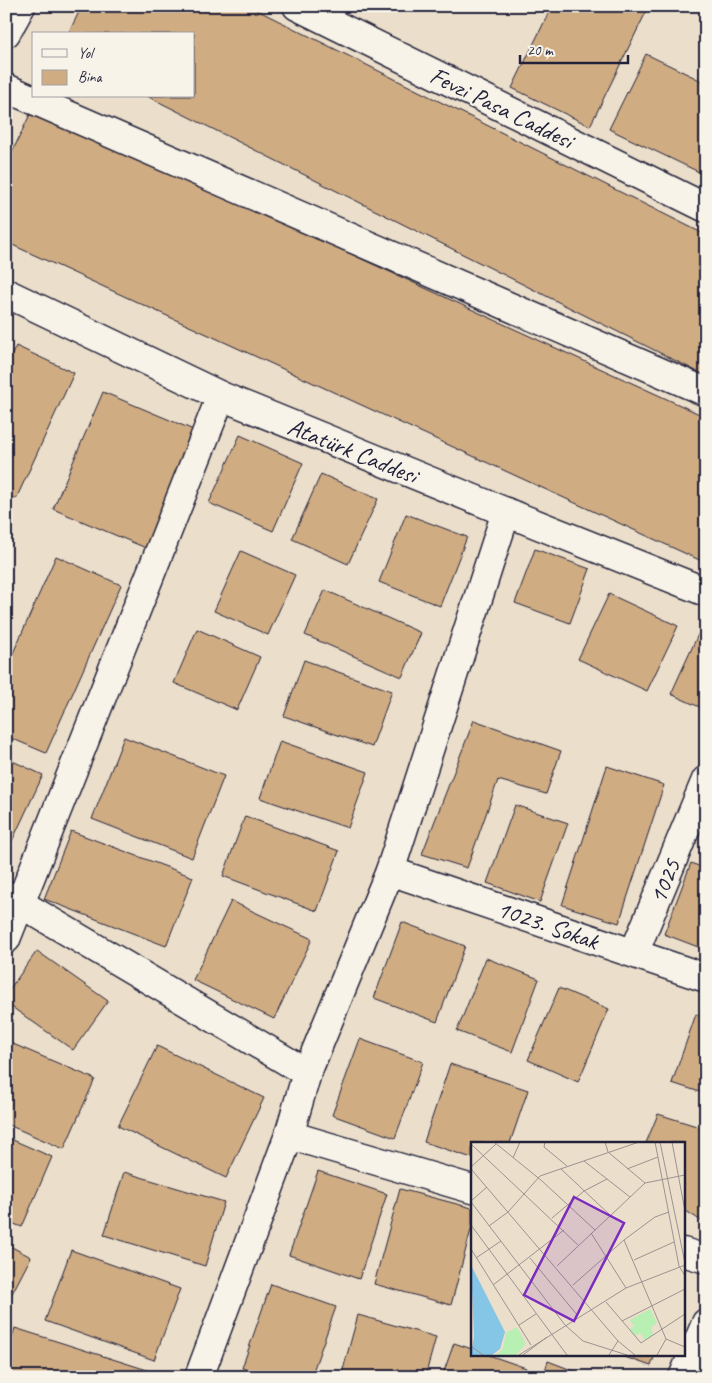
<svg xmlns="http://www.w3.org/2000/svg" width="712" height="1383" font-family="Caveat,sans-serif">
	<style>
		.building { fill: #d0ac83; stroke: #22223b }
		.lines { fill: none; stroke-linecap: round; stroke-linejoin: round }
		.minor-casing { stroke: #22223b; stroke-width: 31 }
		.minor { stroke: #f7f3e8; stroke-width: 28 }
		.labels { text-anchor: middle; stroke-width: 4.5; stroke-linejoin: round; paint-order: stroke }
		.street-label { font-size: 25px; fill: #22223b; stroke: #f7f3e8 }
		.inset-road { fill: none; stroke: #9b9391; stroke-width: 1 }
		.view { fill: #7b2cbf; fill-opacity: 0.15; stroke: #7b2cbf; stroke-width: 2.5 }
		.inset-edge { fill: none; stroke: #22223b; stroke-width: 2.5 }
	</style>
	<rect width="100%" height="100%" fill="#ebdeca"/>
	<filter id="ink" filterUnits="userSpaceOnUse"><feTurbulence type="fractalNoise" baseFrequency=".02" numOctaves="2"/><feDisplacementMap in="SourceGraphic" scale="10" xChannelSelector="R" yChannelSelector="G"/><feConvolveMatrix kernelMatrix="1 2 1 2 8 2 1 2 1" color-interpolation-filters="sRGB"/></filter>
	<g filter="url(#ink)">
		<g class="building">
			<polygon points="82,6 249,6 706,235 706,376 147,96 194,96 194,34 68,34"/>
			<polygon points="552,6 649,6 590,126 512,88"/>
			<polygon points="646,54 706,83 706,165 701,173 609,129"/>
			<polygon points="33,108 706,417 706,563 6,242 6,165"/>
			<polygon points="706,165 706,183 699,180"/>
			<polygon points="16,346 74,373 16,499 6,494 6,366"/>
			<polygon points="103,392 196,431 146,548 53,509"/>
			<polygon points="240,435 303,463 273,531 209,503"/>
			<polygon points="321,474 378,499 348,564 292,539"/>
			<polygon points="406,514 467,537 440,606 379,582"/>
			<polygon points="535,549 590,569 570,623 515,603"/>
			<polygon points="241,551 295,575 268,635 214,611"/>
			<polygon points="56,556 121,585 46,753 6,736 6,669"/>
			<polygon points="325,590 421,633 402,677 305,635"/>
			<polygon points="609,594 678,626 647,691 578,659"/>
			<polygon points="701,628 706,630 706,710 671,694"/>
			<polygon points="197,629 260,657 237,710 174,683"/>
			<polygon points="304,660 392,691 372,747 284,716"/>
			<polygon points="474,720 561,751 546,794 498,780 467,868 422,854"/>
			<polygon points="124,737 224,776 192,858 92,819"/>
			<polygon points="280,741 368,772 348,828 260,798"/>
			<polygon points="6,758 43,775 6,854"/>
			<polygon points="607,766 664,785 619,923 562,905"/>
			<polygon points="515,805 568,823 540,902 487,883"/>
			<polygon points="245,816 339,851 317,911 223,876"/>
			<polygon points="71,831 193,877 166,946 44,899"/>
			<polygon points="691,863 706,869 706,950 664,934"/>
			<polygon points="231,901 312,939 274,1019 193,980"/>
			<polygon points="402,922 465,946 437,1022 374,998"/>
			<polygon points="37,951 108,1001 73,1050 6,1003 6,994"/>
			<polygon points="486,958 539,979 512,1052 457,1031"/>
			<polygon points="559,988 609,1009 578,1082 528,1060"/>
			<polygon points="696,1014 706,1018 706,1094 672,1083"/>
			<polygon points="360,1039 423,1062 395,1138 332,1115"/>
			<polygon points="6,1041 95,1079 64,1149 6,1124"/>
			<polygon points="157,1046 264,1098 226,1178 118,1126"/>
			<polygon points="450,1064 528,1090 510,1143 472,1143 472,1158 424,1142"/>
			<polygon points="658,1114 706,1129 706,1224 683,1209 683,1143 646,1143"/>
			<polygon points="6,1137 52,1157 22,1227 6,1221"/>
			<polygon points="318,1171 387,1194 359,1279 289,1255"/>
			<polygon points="124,1172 224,1202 205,1266 104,1235"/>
			<polygon points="400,1189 472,1208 472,1226 451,1305 374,1284"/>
			<polygon points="6,1244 31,1257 6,1305"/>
			<polygon points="71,1250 180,1289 154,1360 45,1321"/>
			<polygon points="271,1284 336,1307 311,1377 268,1377 242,1368"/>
			<polygon points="358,1315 436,1337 425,1377 341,1377"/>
			<polygon points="15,1328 166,1376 6,1377 6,1356"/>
			<polygon points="454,1343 472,1349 472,1354 486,1354 526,1368 523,1377 442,1377"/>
			<polygon points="616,1354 655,1354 651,1366"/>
			<polygon points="548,1361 590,1377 543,1377"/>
		</g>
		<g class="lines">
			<defs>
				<g id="minor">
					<polyline points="297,6 706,208"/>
					<polyline points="6,33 21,6"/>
					<polyline points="6,88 706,392"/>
					<polyline points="6,293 221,396 506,512 706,592"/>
					<polyline points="390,871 706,978"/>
					<polyline points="6,895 307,1073"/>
					<polyline points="6,939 221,396"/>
					<polyline points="634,953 706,780"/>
					<polyline points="289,1135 472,1189"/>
					<polyline points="683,1252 706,1259"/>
					<polyline points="199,1377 289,1135 307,1073 390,871 506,512"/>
					<polyline points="683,1377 706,1323"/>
				</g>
			</defs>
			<use href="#minor" class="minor-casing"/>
			<use href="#minor" class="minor"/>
		</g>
	</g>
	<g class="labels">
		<g class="street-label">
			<text transform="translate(502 107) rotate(26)" y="9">Fevzi Pasa Caddesi</text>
			<text transform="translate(353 450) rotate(22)" y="9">Atatürk Caddesi</text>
			<text transform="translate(664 881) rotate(-68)" y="9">1025</text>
			<text transform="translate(548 924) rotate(19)" y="9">1023. Sokak</text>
		</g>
	</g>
	<g transform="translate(471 1142)">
		<rect width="214" height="214" fill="#ebdeca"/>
		<path d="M 179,167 L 186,181 L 180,185 L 182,193 L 174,198 L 169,191 L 164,194 L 159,187 L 163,184 L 159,178 ZM 46,185 L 55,202 L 45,213 L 25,213 L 32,207 L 35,191 Z" fill="#b8efb2"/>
		<path d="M 0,123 L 34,190 L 29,207 L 21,213 L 0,213 L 3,194 Z" fill="#85c5e5"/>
		<path class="inset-road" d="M 23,0 L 71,39 L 124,88M 74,0 L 73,5 L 96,24M 134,0 L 137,10 L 174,41M 184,0 L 208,124 L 214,134M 189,0 L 214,121M 201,0 L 214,69M 0,2 L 107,103M 42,16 L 49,0M 113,19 L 159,55M 0,25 L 25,2M 0,27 L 147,199 L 164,213M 90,27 L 139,73M 156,27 L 187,15M 0,59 L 16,45M 0,60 L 94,183 L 112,199 L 156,213M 81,76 L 113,49 L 136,37M 0,83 L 96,213M 18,84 L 37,70 L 69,34 L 168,0M 120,91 L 155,146M 153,98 L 195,197 L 214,205M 0,107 L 60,203M 5,116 L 30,99M 59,116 L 107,174M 163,118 L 203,100M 86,124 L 174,41 L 214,33M 22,143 L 93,88M 102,143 L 153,98 L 184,75 L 198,70M 135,160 L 170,201 L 214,172M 151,179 L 214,147M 48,183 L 65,172M 0,204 L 12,213M 48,213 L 155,146 L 214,123M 52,213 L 76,195M 138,213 L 147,199M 186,213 L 195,197"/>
		<path class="view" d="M 103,55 L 153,81 L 103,179 L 53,153 Z"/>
		<rect width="214" height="214" class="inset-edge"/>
	</g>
	<rect width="712" height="1383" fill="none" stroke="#f7f3e8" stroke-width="25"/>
	<rect x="12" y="12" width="687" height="1358" fill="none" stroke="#22223b" stroke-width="2" filter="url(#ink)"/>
	<rect x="32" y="32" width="162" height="65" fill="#f7f3e8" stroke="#a29fa3"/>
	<rect x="42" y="49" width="25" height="8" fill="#f7f3e8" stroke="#a29fa3"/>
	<text x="78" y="58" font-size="15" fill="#22223b">Yol</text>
	<rect x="42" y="70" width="25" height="15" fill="#d0ac83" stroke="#a29fa3"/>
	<text x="78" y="82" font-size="15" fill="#22223b">Bina</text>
	<path d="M520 55v8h108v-8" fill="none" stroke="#22223b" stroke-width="2.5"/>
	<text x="527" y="55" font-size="15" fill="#22223b" stroke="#f7f3e8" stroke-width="4" paint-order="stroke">20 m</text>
</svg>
